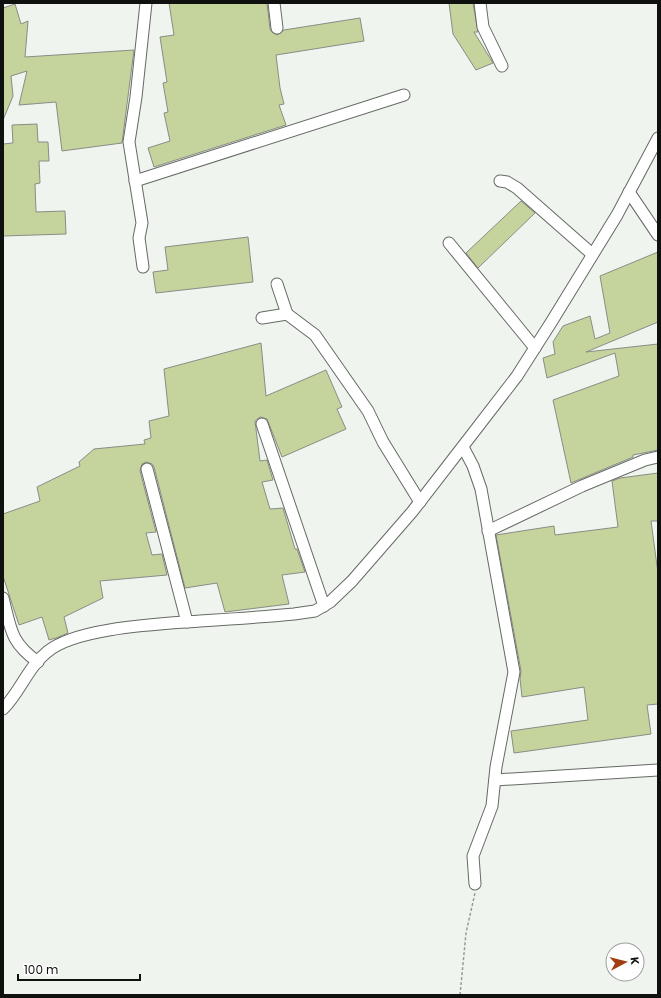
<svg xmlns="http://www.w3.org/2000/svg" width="661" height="998" font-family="Poppins,sans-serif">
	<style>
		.building { fill: #c5d39d; stroke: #8a8c85 }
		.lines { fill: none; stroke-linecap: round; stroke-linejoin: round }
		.minor-casing { stroke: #656a64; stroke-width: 13 }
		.path { stroke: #989c98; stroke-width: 1.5; stroke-dasharray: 3 2; stroke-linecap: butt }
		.minor { stroke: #fff; stroke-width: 11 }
	</style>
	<rect width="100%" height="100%" fill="#eff4ee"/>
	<g class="building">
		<polygon points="169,3 267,3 270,29 272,32 277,35 284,30 360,18 364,41 276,55 280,88 284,104 279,105 286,125 154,167 148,148 170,141 164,113 168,112 163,83 167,82 160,37 174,35"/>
		<polygon points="449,3 473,3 478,32 474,32 493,63 476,70 453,34"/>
		<polygon points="15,4 21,24 28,21 25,57 134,50 122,143 62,151 56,102 19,105 27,71 11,76 13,96 3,120 3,8"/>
		<polygon points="37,124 38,142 48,142 49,161 39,161 40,183 35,184 36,212 65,211 66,234 3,236 3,144 13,143 12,125"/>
		<polygon points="521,201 535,213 478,268 466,253"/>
		<polygon points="248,237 253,282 156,293 153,272 168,270 165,247"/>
		<polygon points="658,252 658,322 586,352 658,344 658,450 633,455 633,457 571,483 553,400 619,376 615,353 547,378 543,358 555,354 553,342 563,326 590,316 595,339 610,333 600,276"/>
		<polygon points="261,343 266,396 326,370 342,407 337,409 346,429 282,457 267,419 260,417 255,421 260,461 267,460 273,480 262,482 270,509 283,508 295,549 297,549 305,572 282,575 289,604 225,612 217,583 185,588 154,467 152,464 146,462 142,464 140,471 156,532 146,533 152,555 162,554 167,575 100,581 103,598 64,617 68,633 56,638 49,640 42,617 19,625 3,576 3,514 40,501 37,487 80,466 79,462 94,449 145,444 144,440 151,438 149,421 169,416 164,369"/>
		<polygon points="658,473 658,521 651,521 658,573 658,704 647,705 651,734 514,753 511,731 588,720 584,687 522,697 520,679 521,671 496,535 554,526 555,535 618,527 612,481 620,478"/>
	</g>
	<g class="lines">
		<defs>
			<g id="minor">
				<polyline points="274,3 277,28"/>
				<polyline points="480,3 483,27 502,66"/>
				<polyline points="135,181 404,95"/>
				<polyline points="500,181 507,182 517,188 592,254"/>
				<polyline points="629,192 658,235"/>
				<polyline points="449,243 535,348"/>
				<polyline points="143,267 139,238 142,223 129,142 136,97 146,3"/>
				<polyline points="277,284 287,314"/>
				<polyline points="262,318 287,314 315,335 368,411 383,442 420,502"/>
				<polyline points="262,424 324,606"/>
				<polyline points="463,447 473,466 481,489 514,672 496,767 492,806 473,856 475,884"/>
				<polyline points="147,469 187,622"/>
				<polyline points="488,531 582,486 645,460 658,457"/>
				<path d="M 3,598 C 11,629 10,642 38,662"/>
				<path d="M 3,709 C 20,692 28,667 47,652 C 76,627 162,624 200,621 C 232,619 263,617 294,614 L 315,611 L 330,602 L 352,581 L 412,512 L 470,437 L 517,376 L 552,321 L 617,215 L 658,138"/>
				<polyline points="495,780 658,770"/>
			</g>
		</defs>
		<use href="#minor" class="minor-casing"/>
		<polyline class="path" points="460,995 466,933 475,893"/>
		<use href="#minor" class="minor"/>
	</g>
	<rect width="661" height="998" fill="none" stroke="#0f110f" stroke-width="8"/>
	<g transform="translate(625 962) rotate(83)"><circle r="19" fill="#ffffff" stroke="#9fa09f"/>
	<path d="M0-3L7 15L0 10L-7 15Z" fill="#a33e13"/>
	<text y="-6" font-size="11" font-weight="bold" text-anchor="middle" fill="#0f110f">K</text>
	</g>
	<path d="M18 974v6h122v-6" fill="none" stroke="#0f110f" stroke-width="2"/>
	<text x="24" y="974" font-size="12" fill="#0f110f" stroke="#ffffff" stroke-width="3" paint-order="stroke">100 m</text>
</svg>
